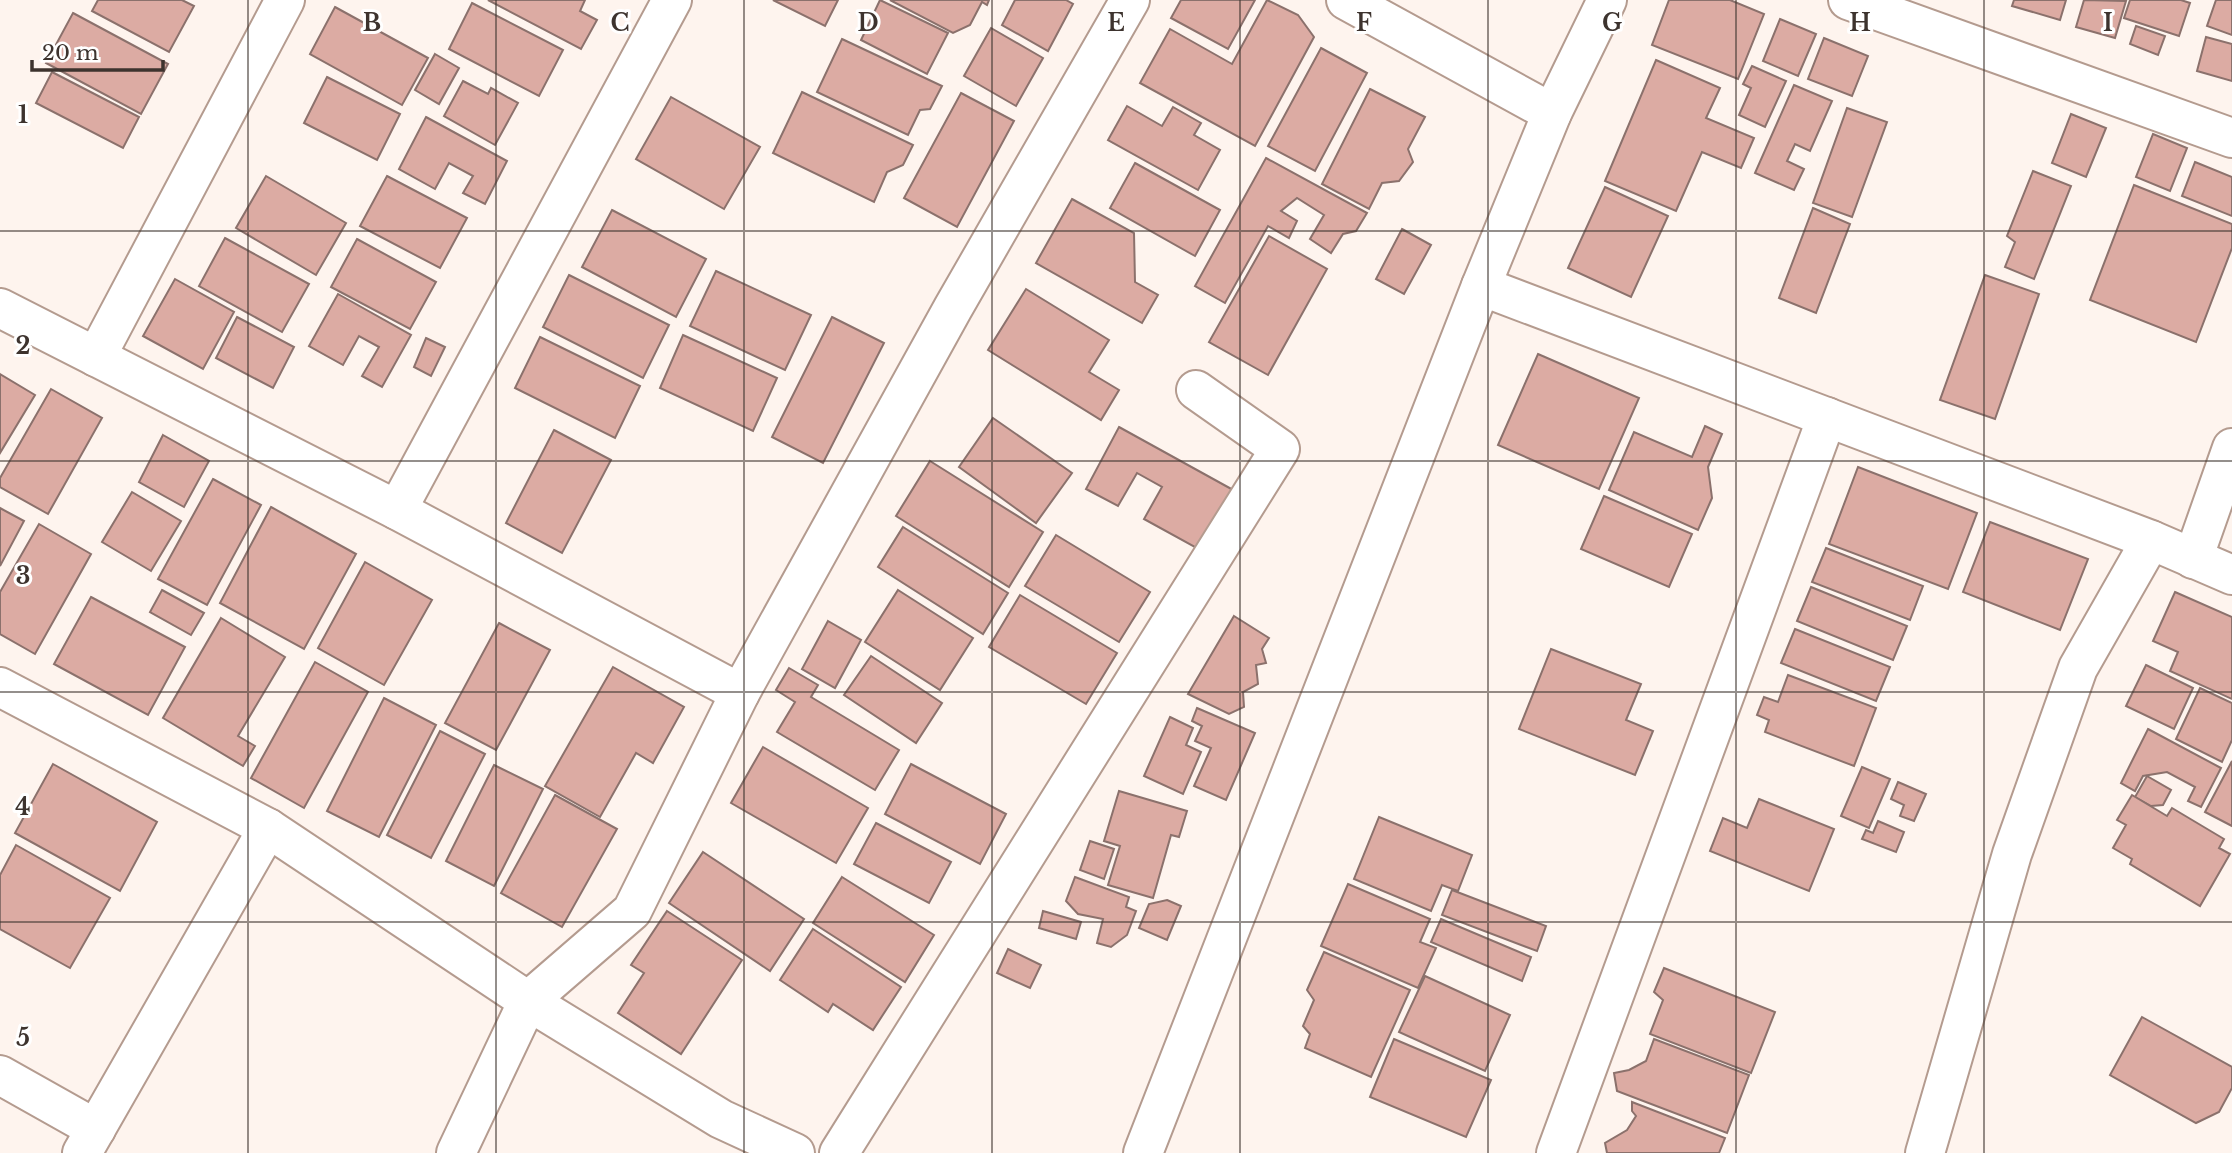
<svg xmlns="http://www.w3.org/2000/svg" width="2232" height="1153" font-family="'Libre Baskerville',serif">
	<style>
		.building { fill: #dcaba3; stroke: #8b716c; stroke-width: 2 }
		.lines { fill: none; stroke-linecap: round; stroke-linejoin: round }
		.minor-casing { stroke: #b49b8f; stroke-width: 42 }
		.minor { stroke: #fff; stroke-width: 38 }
		.grid { fill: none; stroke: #3d332e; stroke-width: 2; stroke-opacity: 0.55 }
		.grid-label { font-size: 23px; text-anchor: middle; font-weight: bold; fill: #3d332e; stroke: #fff; stroke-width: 6; stroke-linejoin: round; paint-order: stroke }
	</style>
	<rect width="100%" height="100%" fill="#fef4ee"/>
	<g class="building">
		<polygon points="98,0 182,0 194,6 169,52 92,11"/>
		<polygon points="488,0 585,0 580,11 597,20 581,49"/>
		<polygon points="773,0 838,0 825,26"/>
		<polygon points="880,0 948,33 927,74 861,40"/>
		<polygon points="890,0 989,0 987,5 982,2 970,25 953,33"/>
		<polygon points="1015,0 1066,0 1073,4 1048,51 1002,25"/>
		<polygon points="1181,0 1255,0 1228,49 1171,18"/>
		<polygon points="1267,0 1298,15 1314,37 1255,146 1140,83 1170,29 1232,64"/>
		<polygon points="1669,0 1730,0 1764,14 1738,79 1652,45"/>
		<polygon points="2014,0 2066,0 2060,20 2012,6"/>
		<polygon points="2084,0 2126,1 2115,38 2076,27"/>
		<polygon points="2130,0 2181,0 2190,3 2179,36 2124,18"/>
		<polygon points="2216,0 2232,0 2232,35 2207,26"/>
		<polygon points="472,3 563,50 539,96 449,49"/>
		<polygon points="335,7 428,58 402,105 310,54"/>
		<polygon points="73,13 168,64 141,114 46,63"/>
		<polygon points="1780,19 1816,34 1798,76 1763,61"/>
		<polygon points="2136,26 2165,36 2158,55 2130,44"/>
		<polygon points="991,28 1043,58 1016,106 964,76"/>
		<polygon points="2206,37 2232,44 2232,81 2197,71"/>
		<polygon points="1824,38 1868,56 1852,96 1808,79"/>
		<polygon points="842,39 942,86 930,109 920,110 908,135 817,92"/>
		<polygon points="1321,48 1367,73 1315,171 1268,146"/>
		<polygon points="435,54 459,68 439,104 415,90"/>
		<polygon points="1656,60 1720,88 1706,118 1754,138 1741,168 1702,152 1676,211 1605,181"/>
		<polygon points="1752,66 1786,81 1765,127 1739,115 1751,88 1743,84"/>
		<polygon points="52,72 139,117 123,148 36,103"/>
		<polygon points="327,77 400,114 377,160 304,123"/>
		<polygon points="463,81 488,94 491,88 518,103 495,145 444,116"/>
		<polygon points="1794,85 1832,101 1810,151 1795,144 1787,161 1804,169 1794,190 1755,173"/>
		<polygon points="1370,89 1425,117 1408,149 1413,162 1399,181 1382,183 1369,209 1322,184"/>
		<polygon points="802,92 913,145 903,165 887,172 874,202 773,153"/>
		<polygon points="961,93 1014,121 957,227 904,198"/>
		<polygon points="671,97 760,147 724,209 636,159"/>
		<polygon points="1127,106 1162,126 1173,107 1201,123 1194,135 1220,150 1198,190 1108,140"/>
		<polygon points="1847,108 1887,122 1852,217 1813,203"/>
		<polygon points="2071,114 2106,128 2086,177 2052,163"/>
		<polygon points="426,117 507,161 485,204 463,193 473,176 449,163 435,189 399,169"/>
		<polygon points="2153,134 2187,148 2170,191 2136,177"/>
		<polygon points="1266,158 1367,213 1356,231 1343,234 1331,253 1310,239 1324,215 1297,198 1281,211 1297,221 1289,238 1268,226 1225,303 1195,286"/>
		<polygon points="2195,162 2232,177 2232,216 2182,196"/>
		<polygon points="1135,163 1220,210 1195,256 1110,208"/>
		<polygon points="2033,171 2071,186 2034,279 2005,267 2015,242 2007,236"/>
		<polygon points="266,176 346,223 316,275 236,228"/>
		<polygon points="387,176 467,218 440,268 360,226"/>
		<polygon points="2134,185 2232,224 2232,248 2196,342 2090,300"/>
		<polygon points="1605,187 1668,216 1631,297 1568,268"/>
		<polygon points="1072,199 1134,233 1135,282 1158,295 1142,323 1036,263"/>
		<polygon points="1813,208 1850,224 1816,313 1779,298"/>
		<polygon points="612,210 706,259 676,317 582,267"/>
		<polygon points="1402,229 1431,245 1404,294 1376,279"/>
		<polygon points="1269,236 1327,269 1268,375 1209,342"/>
		<polygon points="225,238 309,284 282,332 199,286"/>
		<polygon points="357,239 436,282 410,329 331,287"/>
		<polygon points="716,271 811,315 785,370 690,326"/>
		<polygon points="569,275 669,325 643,378 543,327"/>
		<polygon points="1985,275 2039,294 1995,419 1940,400"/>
		<polygon points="175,279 234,312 203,369 143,336"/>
		<polygon points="1026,289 1109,340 1089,372 1119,390 1101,420 988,350"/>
		<polygon points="338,294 411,335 382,387 362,376 379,347 359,336 343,365 309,346"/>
		<polygon points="237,317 294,347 273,388 216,358"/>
		<polygon points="832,317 884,343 823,463 772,437"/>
		<polygon points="683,335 777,378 753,431 660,388"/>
		<polygon points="540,337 640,386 615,438 515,388"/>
		<polygon points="426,338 445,347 431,376 414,367"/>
		<polygon points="1538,354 1639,398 1599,489 1498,445"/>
		<polygon points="0,374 35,395 0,453"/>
		<polygon points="51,389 102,418 48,514 0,487 0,478"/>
		<polygon points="993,418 1072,473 1036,523 959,467"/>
		<polygon points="1705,426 1722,434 1708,467 1712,498 1698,530 1609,490 1634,432 1692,457"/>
		<polygon points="1119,427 1235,491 1202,551 1144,519 1162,487 1137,473 1118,506 1086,489"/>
		<polygon points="554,430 611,460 562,553 506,523"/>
		<polygon points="163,435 209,461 184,507 139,482"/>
		<polygon points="930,461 1043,532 1009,587 896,516"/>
		<polygon points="1858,467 1977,513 1948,589 1829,544"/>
		<polygon points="213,479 261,505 207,605 158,579"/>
		<polygon points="132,492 181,521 151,571 102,542"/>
		<polygon points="1604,496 1692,534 1669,587 1581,549"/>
		<polygon points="271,507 356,554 304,649 220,603"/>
		<polygon points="0,508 24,521 0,566"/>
		<polygon points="1990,522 2088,559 2060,630 1963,592"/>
		<polygon points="39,524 91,554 35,654 0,634 0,592"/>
		<polygon points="903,527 1008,593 983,634 878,567"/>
		<polygon points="1056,535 1150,592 1119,642 1025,586"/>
		<polygon points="1826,548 1923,586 1910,620 1812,582"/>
		<polygon points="365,562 432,600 384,685 318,648"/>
		<polygon points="1811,587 1907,626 1893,660 1797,621"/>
		<polygon points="162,590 204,613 191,635 150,612"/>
		<polygon points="898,590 973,638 940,690 865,642"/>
		<polygon points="2175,592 2232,617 2232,699 2170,671 2178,652 2153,641"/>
		<polygon points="1020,595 1117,653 1086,704 989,647"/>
		<polygon points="91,597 185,647 148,715 54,664"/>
		<polygon points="1234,616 1269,638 1262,649 1266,663 1256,665 1258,684 1243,692 1244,707 1229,714 1188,694"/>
		<polygon points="221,618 285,657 238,736 255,746 243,766 163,718"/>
		<polygon points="828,621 861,640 835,688 802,669"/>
		<polygon points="499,623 550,650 496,750 445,723"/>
		<polygon points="1795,629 1890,667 1876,701 1781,663"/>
		<polygon points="1551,649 1641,684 1626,720 1653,731 1635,775 1519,729"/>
		<polygon points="871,656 942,703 916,743 844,695"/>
		<polygon points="315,662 368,692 304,808 251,778"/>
		<polygon points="2146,665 2193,688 2174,729 2126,706"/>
		<polygon points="613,667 684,707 653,763 636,753 600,817 545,786"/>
		<polygon points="789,668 818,685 811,697 899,750 875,790 777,732 795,702 776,690"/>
		<polygon points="1788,675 1876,708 1854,766 1765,732 1769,720 1757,715 1764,697 1778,702"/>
		<polygon points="2200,688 2232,703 2232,740 2222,762 2176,739"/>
		<polygon points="384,698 436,725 379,837 327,811"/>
		<polygon points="1197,708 1255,733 1226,800 1194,786 1211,748 1195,741 1202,726 1192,721"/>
		<polygon points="1170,717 1193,728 1186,745 1201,752 1183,794 1144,776"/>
		<polygon points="2148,729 2221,768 2201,807 2188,801 2195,787 2167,772 2143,776 2135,791 2121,783"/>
		<polygon points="440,731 485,754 431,858 387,835"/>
		<polygon points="763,747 868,808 836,863 731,803"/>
		<polygon points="2232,761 2232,826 2205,812"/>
		<polygon points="53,764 157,822 120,891 15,833"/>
		<polygon points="911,764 1006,814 980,864 885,814"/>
		<polygon points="494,765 543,789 494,886 446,861"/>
		<polygon points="1862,767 1890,779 1869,828 1841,816"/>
		<polygon points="2147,776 2171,790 2163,805 2151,806 2135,797"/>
		<polygon points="1898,782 1926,794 1914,821 1900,816 1904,805 1891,799"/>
		<polygon points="1119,791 1187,811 1179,837 1171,835 1153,898 1108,885 1120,846 1104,841"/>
		<polygon points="555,795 617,829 562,927 501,893"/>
		<polygon points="2132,795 2167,816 2172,808 2224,839 2219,848 2230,854 2200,906 2130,864 2132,859 2113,848 2126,825 2117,820"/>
		<polygon points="1759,799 1834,829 1809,891 1710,851 1723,818 1747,828"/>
		<polygon points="1379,817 1472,855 1458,891 1442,885 1431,911 1354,879"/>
		<polygon points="1878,821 1904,832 1896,852 1862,839 1866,830 1873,833"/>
		<polygon points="876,823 951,862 929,903 854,864"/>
		<polygon points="1090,841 1114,849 1104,879 1080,870"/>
		<polygon points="16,845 110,898 70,968 0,929 0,875"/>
		<polygon points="703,852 804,919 770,971 669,903"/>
		<polygon points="842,877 934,935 905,982 813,923"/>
		<polygon points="1075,877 1129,897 1126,907 1136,911 1127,935 1111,947 1097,943 1103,919 1078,914 1066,901"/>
		<polygon points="1348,884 1430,919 1420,942 1436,948 1418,988 1321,946"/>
		<polygon points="1452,890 1546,926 1537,951 1442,915"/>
		<polygon points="1167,900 1181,906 1167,940 1139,928 1149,904"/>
		<polygon points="667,911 742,960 681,1054 618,1013 644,973 631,965"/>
		<polygon points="1043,911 1081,922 1076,939 1039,928"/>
		<polygon points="1441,919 1531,957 1522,981 1431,942"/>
		<polygon points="813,929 901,987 873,1030 833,1004 828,1012 780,980"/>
		<polygon points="1008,949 1041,965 1030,988 997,973"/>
		<polygon points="1324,952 1410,990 1371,1077 1305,1048 1310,1034 1303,1026 1314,1000 1307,990"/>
		<polygon points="1664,968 1775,1012 1751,1073 1650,1034 1663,1000 1654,992"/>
		<polygon points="1425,976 1510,1015 1485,1071 1399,1032"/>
		<polygon points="2142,1017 2232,1067 2232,1088 2219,1112 2196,1123 2110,1075"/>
		<polygon points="1394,1039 1491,1080 1466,1137 1370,1097"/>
		<polygon points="1654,1039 1749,1075 1727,1133 1617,1091 1614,1073 1629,1070 1646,1061"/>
		<polygon points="1632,1102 1725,1138 1719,1153 1607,1153 1605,1143 1627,1130 1636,1116 1632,1111"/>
	</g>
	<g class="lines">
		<defs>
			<g id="minor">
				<polyline points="1346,0 1552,113"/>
				<polyline points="1848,0 2232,138"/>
				<polyline points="1481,286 2151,540 2232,575"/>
				<polyline points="0,308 397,510 740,693"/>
				<polyline points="96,357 285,0"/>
				<polyline points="397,510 672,0"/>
				<polyline points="2193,559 2232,448"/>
				<polyline points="0,687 268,828 528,1001 721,1119 795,1153"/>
				<polyline points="0,1075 96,1129"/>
				<polyline points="82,1153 268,828"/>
				<polyline points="456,1153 528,1001 632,911 740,693 953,308 1130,0"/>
				<polyline points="839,1153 1280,449 1196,390"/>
				<polyline points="1143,1153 1481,286 1552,113 1607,0"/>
				<polyline points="1556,1153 1827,417"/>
				<polyline points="1925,1153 2012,854 2078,668 2151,540"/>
			</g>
		</defs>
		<use href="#minor" class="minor-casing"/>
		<use href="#minor" class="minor"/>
	</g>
	<path class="grid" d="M 248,0 L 248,1153M 496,0 L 496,1153M 744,0 L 744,1153M 992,0 L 992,1153M 1240,0 L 1240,1153M 1488,0 L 1488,1153M 1736,0 L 1736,1153M 1984,0 L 1984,1153M 0,231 L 2232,231M 0,461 L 2232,461M 0,692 L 2232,692M 0,922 L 2232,922"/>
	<g class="grid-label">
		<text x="372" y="31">B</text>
		<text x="620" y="31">C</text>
		<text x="868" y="31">D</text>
		<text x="1116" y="31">E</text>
		<text x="1364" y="31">F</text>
		<text x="1612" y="31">G</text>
		<text x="1860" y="31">H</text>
		<text x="2108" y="31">I</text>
		<text x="23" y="123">1</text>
		<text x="23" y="354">2</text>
		<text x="23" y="584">3</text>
		<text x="23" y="815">4</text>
		<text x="23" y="1046">5</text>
	</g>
	<path d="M32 60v10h131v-10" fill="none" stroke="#3d332e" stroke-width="3.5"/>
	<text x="42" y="60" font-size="21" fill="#3d332e" stroke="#ffffff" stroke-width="5" paint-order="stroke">20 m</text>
</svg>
